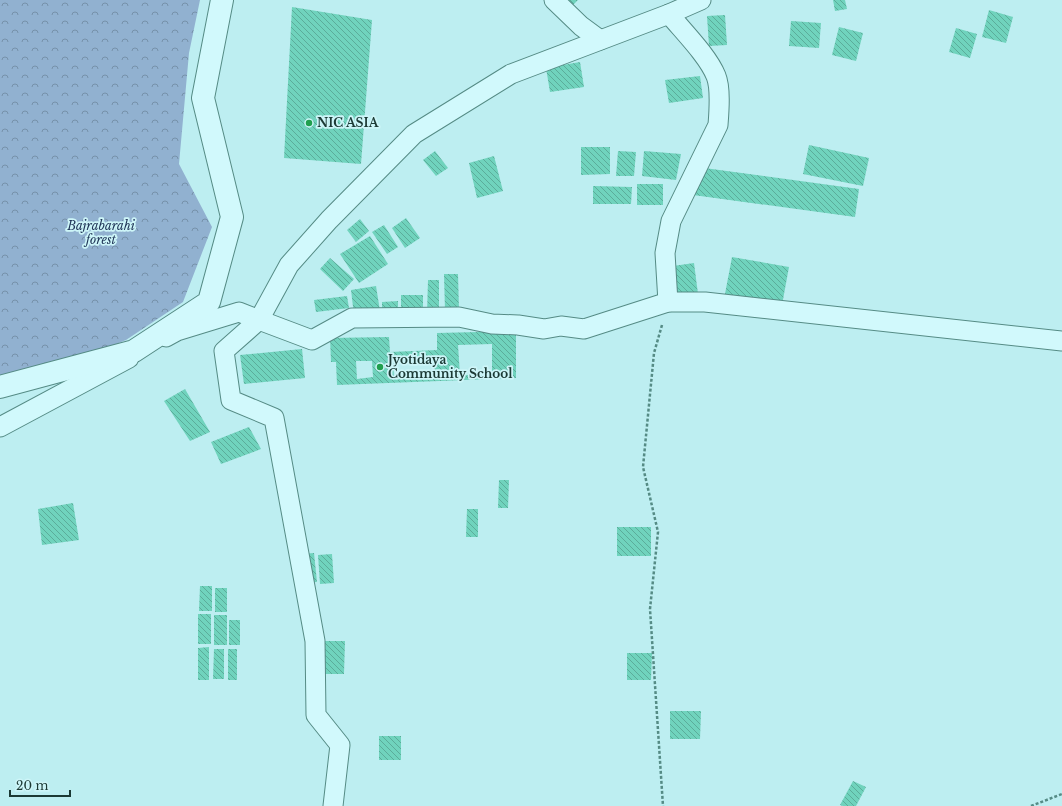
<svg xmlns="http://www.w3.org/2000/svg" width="1062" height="806" font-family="'Libre Baskerville',serif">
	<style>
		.forest { fill: url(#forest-crowns) }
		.building { fill: url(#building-back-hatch); fill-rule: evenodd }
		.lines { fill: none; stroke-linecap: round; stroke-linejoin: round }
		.minor-casing { stroke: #558b85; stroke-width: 21 }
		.tertiary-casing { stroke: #558b85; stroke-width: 24 }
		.path { stroke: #558b85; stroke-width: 2.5; stroke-dasharray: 3 2; stroke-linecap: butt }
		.minor { stroke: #d1f9fc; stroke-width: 19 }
		.tertiary { stroke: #d1f9fc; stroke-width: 22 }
		.poi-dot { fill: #209f4d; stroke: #cdf5f8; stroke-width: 1.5 }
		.labels { text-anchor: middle; stroke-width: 3.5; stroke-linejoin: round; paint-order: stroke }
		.poi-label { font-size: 12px; font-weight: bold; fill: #1b3934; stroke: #cdf5f8; text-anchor: start }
		.park-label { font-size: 12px; font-style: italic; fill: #203557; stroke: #cdf5f8 }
	</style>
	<defs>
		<pattern id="forest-crowns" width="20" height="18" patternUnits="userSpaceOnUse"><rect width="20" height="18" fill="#91b1d0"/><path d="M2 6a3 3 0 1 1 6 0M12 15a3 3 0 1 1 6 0" fill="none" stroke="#7691aa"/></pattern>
		<pattern id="building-back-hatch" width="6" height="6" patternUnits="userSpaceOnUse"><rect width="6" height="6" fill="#70d3bd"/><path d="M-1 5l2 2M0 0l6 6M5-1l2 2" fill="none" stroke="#5bac9a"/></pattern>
	</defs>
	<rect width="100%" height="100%" fill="#bdeef1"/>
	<polygon class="forest" points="0,0 200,0 189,53 179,164 212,227 183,302 126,340 0,392"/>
	<g class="building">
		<polygon points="568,0 578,0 573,5"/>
		<polygon points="833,0 845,0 847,9 835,11"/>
		<polygon points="292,7 372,20 361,164 284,158"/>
		<polygon points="989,10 1013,17 1006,43 982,37"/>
		<polygon points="725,15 727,45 709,46 707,16"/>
		<polygon points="791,21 821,23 819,48 789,46"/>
		<polygon points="839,27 863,33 856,61 832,55"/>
		<polygon points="956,28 977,34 970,58 949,52"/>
		<polygon points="580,62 584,87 550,92 546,68"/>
		<polygon points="700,76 703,98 669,103 665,80"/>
		<polygon points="809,145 869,158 863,186 803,174"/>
		<polygon points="581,147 610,147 610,174 581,175"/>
		<polygon points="435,151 448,168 436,176 423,160"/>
		<polygon points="618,151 636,152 634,176 616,176"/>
		<polygon points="644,151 681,154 676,180 642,176"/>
		<polygon points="494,156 503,191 477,198 469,163"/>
		<polygon points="697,167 859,189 855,217 693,195"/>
		<rect x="637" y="184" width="26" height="21"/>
		<polygon points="593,186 632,187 631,204 593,204"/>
		<polygon points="406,218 420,238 405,248 392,228"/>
		<polygon points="360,219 369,231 356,242 347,230"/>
		<polygon points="384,225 398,247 387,254 372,232"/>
		<polygon points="370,236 388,264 359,283 340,254"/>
		<polygon points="732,257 789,267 782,305 725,294"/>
		<polygon points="330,258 354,279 343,291 320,269"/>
		<polygon points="694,263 698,294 670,297 666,267"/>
		<polygon points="444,274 458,274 459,310 445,311"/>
		<polygon points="428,280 439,280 439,315 427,314"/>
		<polygon points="376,286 380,311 354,315 351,290"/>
		<rect x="401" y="295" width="22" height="20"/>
		<polygon points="347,296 349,308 316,312 314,300"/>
		<polygon points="398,301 398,312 382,313 382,302"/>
		<path d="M 516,331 L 516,378 L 337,385 L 336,362 L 331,362 L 330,338 L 389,337 L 390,352 L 437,350 L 437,333 ZM 492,344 L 492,375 L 460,375 L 458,345 ZM 434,359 L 435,376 L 394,377 L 393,360 ZM 356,361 L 372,361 L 373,377 L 357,379 Z"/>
		<polygon points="302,349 305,378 244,384 240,355"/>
		<polygon points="185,389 210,432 190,441 164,401"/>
		<polygon points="249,427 261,449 221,464 211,442"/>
		<polygon points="499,480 509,480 508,508 498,508"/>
		<polygon points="73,503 79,540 42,545 38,509"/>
		<polygon points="467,509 478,509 478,537 466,537"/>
		<rect x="617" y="527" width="34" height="29"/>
		<polygon points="314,553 317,582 303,583 301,554"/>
		<polygon points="332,554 334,583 320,584 318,555"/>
		<polygon points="200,586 212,586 212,611 199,611"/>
		<rect x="215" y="588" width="12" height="24"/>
		<rect x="198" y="614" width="13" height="30"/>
		<rect x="214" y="615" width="13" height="30"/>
		<rect x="229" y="620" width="11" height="25"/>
		<polygon points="315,641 345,641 344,674 314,674"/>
		<polygon points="209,647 209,680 198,680 198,648"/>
		<polygon points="214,649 224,649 224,679 213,679"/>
		<rect x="228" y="649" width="9" height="31"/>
		<polygon points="627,653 652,653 651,680 627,680"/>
		<polygon points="670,711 701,711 700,739 670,739"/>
		<rect x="379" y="736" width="22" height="24"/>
		<polygon points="853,781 866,787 856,806 843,806 840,805"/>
	</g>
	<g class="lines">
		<defs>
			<g id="minor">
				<polyline points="554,0 581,26 600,40"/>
				<path d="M 668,302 L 665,253 L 671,221 L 718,125 C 719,112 721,88 716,76 C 708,56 683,31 669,14"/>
				<polyline points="166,337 177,331 239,312 259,320 289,265 329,220 414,134 511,74 669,14 701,0"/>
				<polyline points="0,427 129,358"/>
				<polyline points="333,806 340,745 316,715 315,641 274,418 231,400 224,351 259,320 312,340 352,318 459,317 492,324 518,325 544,329 561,326 584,329 668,302 705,302 1062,341"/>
			</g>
			<polyline id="tertiary" points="0,387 134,351 209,302 232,217 203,98 222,0"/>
		</defs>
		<use href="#minor" class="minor-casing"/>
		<use href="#tertiary" class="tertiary-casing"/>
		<g class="path">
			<polyline points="662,325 654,353 643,467 658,532 650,609 663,806"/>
			<polyline points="1031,806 1062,794"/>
		</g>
		<use href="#minor" class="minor"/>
		<use href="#tertiary" class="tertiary"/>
	</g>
	<g class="poi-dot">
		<circle cx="309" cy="123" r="4"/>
		<circle cx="380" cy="367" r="4"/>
	</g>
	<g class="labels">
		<g class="poi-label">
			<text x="317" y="127">NIC ASIA</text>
			<text x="388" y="364">Jyotidaya<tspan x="388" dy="14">Community School</tspan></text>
		</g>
		<g class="park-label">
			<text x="101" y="230">Bajrabarahi<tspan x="101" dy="14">forest</tspan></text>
		</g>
	</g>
	<path d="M10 790v6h60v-6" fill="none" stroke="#1b3934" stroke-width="2"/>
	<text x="16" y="790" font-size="12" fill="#1b3934" stroke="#cdf5f8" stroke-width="3" paint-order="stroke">20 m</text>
</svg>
